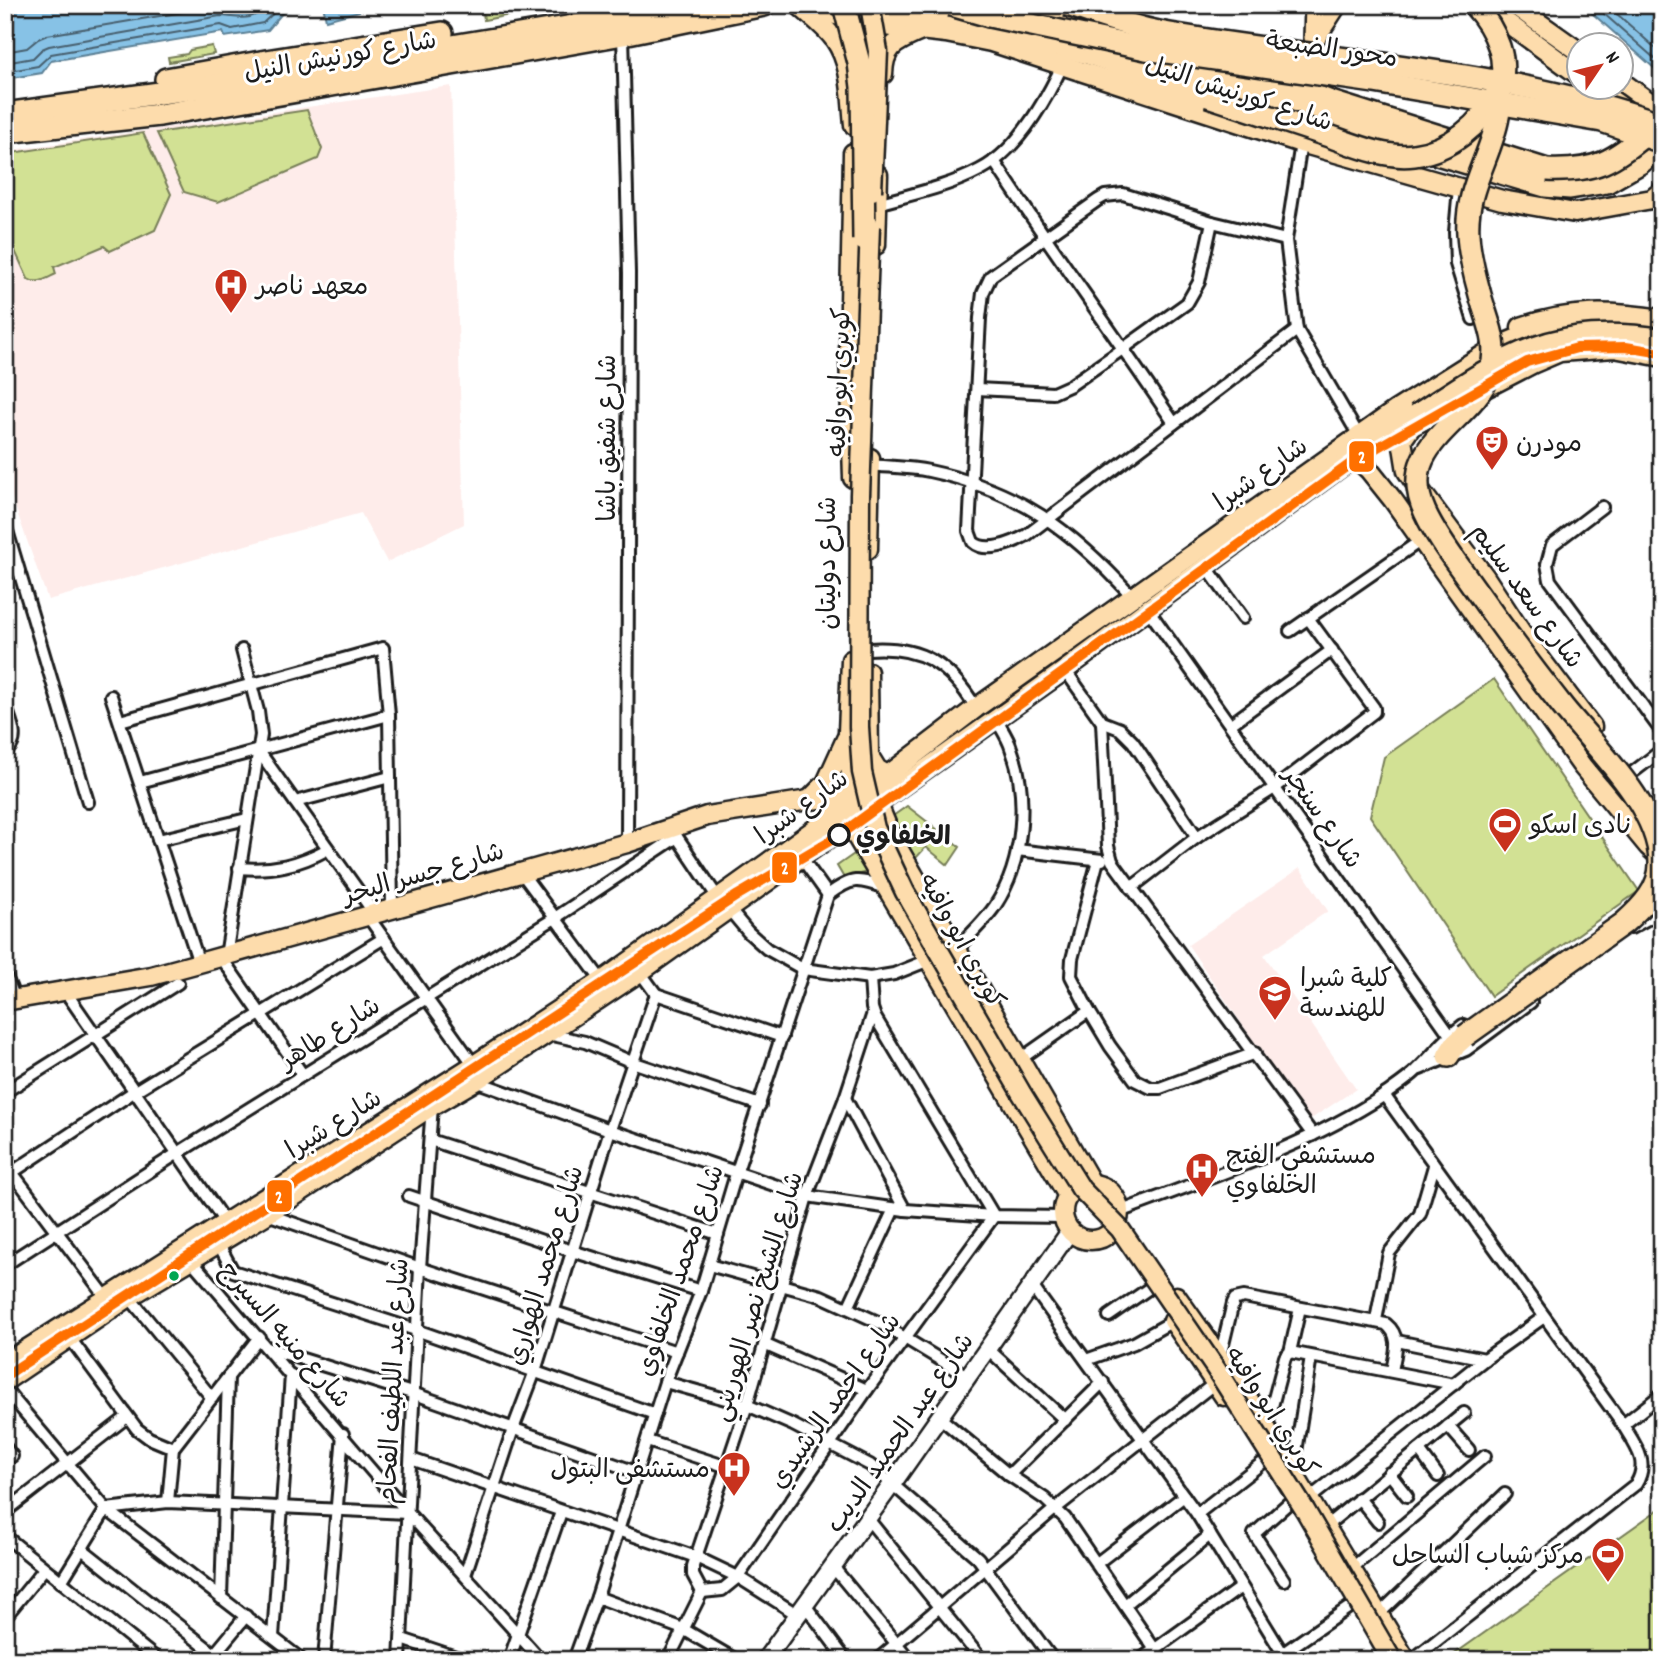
<svg xmlns="http://www.w3.org/2000/svg" width="1667" height="1665" font-family="Dekko,'Playpen Sans Arabic',sans-serif">
	<style>
		.built { fill: #feecea }
		.green { fill: #d2e194; stroke: #777e58; stroke-width: 2 }
		.water { fill: #87c2e6; stroke: #5c8095; stroke-width: 2 }
		.lines { fill: none; stroke-linecap: round; stroke-linejoin: round }
		.shore { stroke: #475e6d; stroke-width: 2 }
		.street-casing { stroke: #1c1c1c; stroke-width: 16 }
		.secondary-casing { stroke: #1c1c1c; stroke-width: 21 }
		.primary-casing { stroke: #1c1c1c; stroke-width: 23 }
		.highway-casing { stroke: #1c1c1c; stroke-width: 26 }
		.street { stroke: #fff; stroke-width: 10 }
		.secondary { stroke: #fff; stroke-width: 16 }
		.primary { stroke: #fddcac; stroke-width: 18 }
		.highway { stroke: #fddcac; stroke-width: 21 }
		.primary-bridge-casing { stroke: #1c1c1c; stroke-width: 23; stroke-linecap: butt }
		.highway-bridge-casing { stroke: #1c1c1c; stroke-width: 26; stroke-linecap: butt }
		.primary-bridge { stroke: #fddcac; stroke-width: 18 }
		.highway-bridge { stroke: #fddcac; stroke-width: 21 }
		.metro-1-casing { stroke: #fff; stroke-width: 16 }
		.metro-1 { stroke: #ff7000; stroke-width: 10 }
		.stop-dot { fill: #fff; stroke: #1c1c1c; stroke-width: 3.5 }
		.bus-dot { fill: #00a651; stroke: #fff; stroke-width: 2.5 }
		.labels { text-anchor: middle; stroke-width: 6; stroke-linejoin: round; paint-order: stroke }
		.street-label { font-size: 26px; fill: #1c1c1c; stroke: #fff }
		.poi-label { font-size: 26px; fill: #1c1c1c; stroke: #fff; text-anchor: start }
		.stop-label { font-size: 26px; font-weight: bold; fill: #1c1c1c; stroke: #fff; text-anchor: start }
		.line-badge { stroke: #fff; stroke-width: 2.5 }
		.badge-label { font-size: 19px; text-anchor: middle; font-weight: bold; fill: #fff }
	</style>
	<rect width="100%" height="100%" fill="#fff"/>
	<filter id="ink" filterUnits="userSpaceOnUse"><feTurbulence type="fractalNoise" baseFrequency=".0143" numOctaves="2"/><feDisplacementMap in="SourceGraphic" scale="14" xChannelSelector="R" yChannelSelector="G"/><feConvolveMatrix kernelMatrix="1 2 1 2 8 2 1 2 1" color-interpolation-filters="sRGB"/></filter>
	<g filter="url(#ink)">
		<g class="built">
			<polygon points="451,86 464,524 387,562 361,513 48,600 5,478 5,151"/>
			<polygon points="1300,868 1328,911 1264,955 1356,1089 1308,1121 1188,945"/>
		</g>
		<g class="green">
			<polygon points="482,5 541,5 541,9 484,20"/>
			<polygon points="212,46 214,54 169,62 168,57 187,54 190,50"/>
			<polygon points="307,110 322,149 318,159 218,202 184,192 157,133"/>
			<path d="M 143,133 L 171,194 L 155,230 L 110,251 L 104,246 L 54,267 L 56,274 C 47,278 38,285 28,279 L 5,229 L 5,154 Z"/>
			<polygon points="1494,679 1639,891 1491,996 1370,816 1384,757"/>
			<polygon points="907,806 960,847 948,865 926,847 915,859 893,816"/>
			<polygon points="867,845 879,869 844,878 837,866"/>
			<polygon points="1662,1507 1662,1660 1446,1660"/>
		</g>
		<g class="water">
			<polygon points="5,5 296,5 296,9 283,12 268,30 225,37 223,32 51,61 42,73 5,79"/>
			<polygon points="323,5 364,5 359,11 326,20"/>
			<polygon points="1582,5 1662,5 1662,75 1593,14"/>
		</g>
		<g class="lines">
			<g class="shore">
				<polyline points="1594,5 1662,65"/>
				<polyline points="1607,5 1662,54"/>
				<polyline points="5,52 27,48 38,39 47,35 219,6 236,9 253,5"/>
				<path d="M 5,63 L 33,58 L 42,49 L 49,46 L 220,16 C 241,17 251,23 268,5"/>
				<polyline points="5,72 38,66 51,54 221,25 232,29 263,23 282,5"/>
			</g>
			<defs>
				<g id="street">
					<polyline points="623,34 629,273 627,843"/>
					<polyline points="1301,143 1286,240 1297,330 1359,436"/>
					<path d="M 994,161 C 1052,250 1115,335 1174,423"/>
					<polyline points="1459,188 1455,232 1456,264 1473,319"/>
					<path d="M 877,204 C 912,194 948,187 980,170 C 1017,151 1046,100 1063,64"/>
					<path d="M 1286,240 L 1212,222 L 1123,194 L 1105,196 L 1098,200 L 991,276 L 983,293 L 980,318 L 969,531 L 973,542 C 986,554 1013,543 1027,535 L 1297,330"/>
					<polyline points="977,389 1053,393 1071,385 1124,348 1187,303 1199,282 1212,222"/>
					<path d="M 869,465 C 889,467 910,467 929,471 C 1019,490 1072,530 1132,596"/>
					<polyline points="1602,507 1552,545 1547,564 1550,580 1662,732"/>
					<polyline points="5,524 88,802"/>
					<polyline points="1206,566 1243,618"/>
					<polyline points="1147,608 1450,1035 1449,1041"/>
					<polyline points="1290,631 1420,541"/>
					<path d="M 868,649 C 920,645 950,664 976,708"/>
					<polyline points="1065,670 1102,722 1120,729 1133,742 1197,837"/>
					<polyline points="111,696 199,963"/>
					<path d="M 5,704 C 10,721 22,740 5,752"/>
					<polyline points="120,721 383,648 389,715 392,907"/>
					<polyline points="1102,722 1108,846 1112,861 1313,1135"/>
					<polyline points="1231,724 1332,650"/>
					<polyline points="258,750 374,913"/>
					<polyline points="1628,776 1662,750"/>
					<polyline points="140,782 389,715"/>
					<polyline points="295,802 390,777"/>
					<polyline points="673,831 718,898"/>
					<polyline points="158,840 247,819"/>
					<polyline points="1017,850 1102,860"/>
					<polyline points="801,857 828,895"/>
					<polyline points="1098,860 1072,959 1071,976 1089,1011 1110,1046 1135,1080 1151,1088 1160,1088 1255,1053"/>
					<path d="M 239,868 C 272,871 299,865 328,849"/>
					<polyline points="521,872 602,981"/>
					<polyline points="1131,888 1197,837 1276,787 1374,712 1374,708 1308,618"/>
					<polyline points="728,908 748,932 767,949 803,969 870,978 894,974 929,960"/>
					<polyline points="367,915 474,1065"/>
					<polyline points="1631,928 1662,911"/>
					<path d="M 955,950 C 969,936 984,922 995,906 C 1024,862 1029,796 1011,748 C 1008,738 1001,728 996,719"/>
					<polyline points="226,956 261,735 258,711 242,650"/>
					<polyline points="221,957 303,1075"/>
					<polyline points="5,974 15,999"/>
					<polyline points="65,991 225,1222"/>
					<polyline points="656,994 782,1037"/>
					<polyline points="548,1034 585,1042 632,1062 760,1105"/>
					<polyline points="1019,1060 1089,1011"/>
					<polyline points="1420,1069 1466,1050 1531,1002"/>
					<polyline points="475,1081 610,1130 807,1196 905,1210 994,1216 1064,1217"/>
					<polyline points="5,1092 178,983"/>
					<path d="M 1384,1095 L 1623,1425 C 1635,1445 1650,1462 1636,1484 L 1412,1660"/>
					<polyline points="845,1098 905,1210"/>
					<polyline points="430,1140 718,1234"/>
					<polyline points="5,1163 106,1297"/>
					<polyline points="5,1177 135,1091 384,938"/>
					<polyline points="409,1196 572,1251 701,1291"/>
					<path d="M 1119,1212 C 1208,1178 1303,1148 1383,1096 C 1394,1088 1408,1079 1417,1070 C 1434,1054 1444,1039 1463,1025"/>
					<polyline points="267,1214 420,1268 677,1352"/>
					<polyline points="218,1243 233,1271 419,1331 655,1414"/>
					<polyline points="191,1260 408,1513 541,1660"/>
					<polyline points="5,1265 178,1153 555,918 677,837"/>
					<polyline points="709,1265 821,1296 880,1323 967,1376"/>
					<polyline points="1032,1286 1197,1514 1283,1654"/>
					<polyline points="129,1297 212,1398"/>
					<polyline points="848,1308 894,1209"/>
					<polyline points="1109,1316 1151,1287"/>
					<polyline points="1376,1320 1389,1253 1420,1214 1434,1166"/>
					<polyline points="69,1337 137,1429 149,1438 173,1448"/>
					<polyline points="1397,1341 1485,1359"/>
					<polyline points="766,1345 867,1390"/>
					<polyline points="267,1348 415,1394 636,1472"/>
					<polyline points="988,1349 1065,1420"/>
					<polyline points="1290,1352 1454,1384"/>
					<path d="M 1220,1357 L 1233,1303 L 1235,1299 L 1244,1297 L 1386,1324 C 1402,1337 1395,1353 1392,1371"/>
					<polyline points="1086,1360 1134,1343 1173,1321"/>
					<polyline points="665,1382 747,1405 793,1425 870,1465 978,1558 1053,1660"/>
					<polyline points="5,1389 106,1509 302,1660"/>
					<polyline points="939,1417 1009,1475 1045,1499 1065,1518 1162,1660"/>
					<polyline points="1623,1425 1662,1394"/>
					<polyline points="1448,1426 1469,1450"/>
					<polyline points="1266,1429 1285,1357 1290,1352 1300,1308"/>
					<polyline points="647,1441 728,1467"/>
					<polyline points="5,1447 12,1456"/>
					<polyline points="1419,1450 1438,1476"/>
					<polyline points="411,1459 696,1557 738,1577 798,1615"/>
					<polyline points="1293,1471 1311,1357"/>
					<polyline points="1389,1473 1407,1496"/>
					<polyline points="1009,1475 1103,1382"/>
					<polyline points="1310,1498 1485,1359 1544,1317"/>
					<polyline points="1359,1498 1378,1522"/>
					<polyline points="168,1502 173,1448 259,1337"/>
					<polyline points="5,1512 127,1417"/>
					<polyline points="1197,1514 1266,1460"/>
					<polyline points="868,1519 982,1660"/>
					<polyline points="1326,1526 1464,1413"/>
					<polyline points="5,1536 158,1660"/>
					<polyline points="82,1549 222,1660"/>
					<polyline points="1097,1563 1184,1496"/>
					<polyline points="833,1567 910,1660"/>
					<polyline points="1351,1569 1485,1456"/>
					<polyline points="465,1575 513,1429 535,1371 610,1130 656,994 640,972"/>
					<polyline points="1284,1580 1254,1534 1292,1500"/>
					<polyline points="61,1582 106,1509 168,1502 408,1513"/>
					<polyline points="702,1592 722,1590 738,1577 867,1390 994,1216 875,1017 872,1008 870,978"/>
					<polyline points="702,1592 693,1575 693,1566 747,1405 807,1196 845,1098 873,1013"/>
					<polyline points="597,1597 683,1629 736,1660"/>
					<polyline points="221,1598 228,1377"/>
					<polyline points="805,1605 846,1660"/>
					<polyline points="1125,1605 1210,1535"/>
					<polyline points="1379,1614 1505,1494"/>
					<polyline points="5,1617 44,1569"/>
					<polyline points="273,1637 291,1375"/>
					<polyline points="402,1639 465,1660"/>
					<polyline points="212,1657 246,1616"/>
					<polyline points="324,1660 343,1434"/>
					<polyline points="400,1660 420,1268 432,1106"/>
					<polyline points="509,1660 561,1512"/>
					<path d="M 574,1660 L 597,1597 L 665,1382 L 701,1291 L 736,1174 L 828,895 C 852,877 858,878 885,888"/>
					<polyline points="668,1660 702,1592"/>
					<polyline points="877,1660 1056,1508 1215,1383"/>
					<polyline points="1140,1660 1241,1587"/>
					<polyline points="1273,1660 1351,1606"/>
				</g>
				<polyline id="secondary" points="765,1660 893,1483 1070,1231"/>
				<g id="primary">
					<polyline points="1483,5 1580,76"/>
					<polyline points="1514,5 1580,52"/>
					<path d="M 800,6 C 812,17 826,27 835,40 C 852,64 851,97 854,125"/>
					<polyline points="804,7 875,25 946,33 991,42 1301,143 1502,200 1575,213 1652,199 1662,191"/>
					<polyline points="1315,39 1337,5"/>
					<path d="M 883,74 C 884,45 897,42 921,31"/>
					<polyline points="1622,82 1662,111"/>
					<polyline points="1595,88 1626,110"/>
					<polyline points="876,245 878,175"/>
					<path d="M 1521,327 C 1571,310 1610,311 1662,319"/>
					<polyline points="1355,457 1369,470 1393,500 1582,766 1648,846 1662,859"/>
					<polyline points="853,478 849,356 853,153"/>
					<polyline points="868,549 870,458"/>
					<polyline points="851,660 848,732 855,834 1068,1196"/>
					<polyline points="868,672 869,756 877,769 887,775"/>
					<polyline points="1592,727 1527,641 1485,577 1415,483 1407,471 1402,440 1412,426 1532,364 1560,352 1614,348 1662,357"/>
					<polyline points="809,800 826,783 846,739"/>
					<polyline points="877,802 891,836 1092,1184"/>
					<polyline points="5,1001 151,976 199,963 627,843 707,816 809,800 831,798 854,801"/>
					<circle cx="1091" cy="1212" r="28"/>
					<polyline points="1176,1296 1246,1395 1406,1660"/>
					<polyline points="1173,1321 1224,1396"/>
					<polyline points="5,1363 474,1065 602,981 854,801 976,708 1396,410 1496,347 1525,335 1600,323 1609,327 1614,348"/>
					<polyline points="5,1381 129,1297 267,1214 432,1106 475,1081 640,972 1065,670 1395,427 1416,414"/>
				</g>
				<g id="highway">
					<polyline points="842,5 894,9 1017,35 1088,53 1208,96"/>
					<polyline points="931,5 967,12"/>
					<polyline points="1040,5 1087,19"/>
					<polyline points="1315,38 1316,5"/>
					<polyline points="1116,51 1231,83 1313,113 1410,146 1545,186 1570,188 1607,182 1640,163 1662,145"/>
					<polyline points="1241,67 1331,102 1547,170"/>
					<polyline points="166,79 266,61 442,33"/>
					<polyline points="5,114 204,87 694,6"/>
					<polyline points="5,132 160,115 623,34 764,5"/>
					<polyline points="853,436 856,389"/>
					<polyline points="1448,1056 1455,1045 1465,1036"/>
				</g>
			</defs>
			<use href="#street" class="street-casing"/>
			<use href="#secondary" class="secondary-casing"/>
			<use href="#primary" class="primary-casing"/>
			<use href="#highway" class="highway-casing"/>
			<use href="#street" class="street"/>
			<use href="#secondary" class="secondary"/>
			<use href="#primary" class="primary"/>
			<use href="#highway" class="highway"/>
			<defs>
				<g id="primary-bridge">
					<polyline points="870,5 878,51 872,191"/>
					<polyline points="870,226 860,495 859,727 862,772 875,828 905,892 1022,1094 1081,1189 1120,1229 1216,1369 1305,1510 1392,1660"/>
					<path d="M 1416,414 C 1504,356 1551,321 1662,338"/>
				</g>
				<g id="highway-bridge">
					<polyline points="844,5 859,63 862,87 864,240"/>
					<polyline points="951,5 989,16 1146,49 1374,82 1602,121 1662,142"/>
					<path d="M 1067,5 C 1097,14 1128,26 1159,32 C 1327,62 1500,67 1662,124"/>
					<path d="M 1208,96 C 1247,109 1286,122 1326,135 C 1352,144 1385,159 1414,155 C 1450,150 1481,125 1497,93 C 1512,63 1495,28 1474,5"/>
					<path d="M 1547,170 C 1600,172 1613,160 1652,129"/>
					<path d="M 1465,1036 L 1624,923 C 1642,907 1661,888 1660,862 C 1659,807 1596,748 1563,707 C 1530,665 1499,623 1468,579 C 1453,558 1436,536 1425,512 C 1394,444 1471,424 1490,373 C 1501,343 1486,320 1479,291 C 1474,273 1469,253 1468,234 C 1465,189 1491,157 1498,117 C 1500,108 1499,99 1499,90"/>
				</g>
			</defs>
			<use href="#primary-bridge" class="primary-bridge-casing"/>
			<use href="#highway-bridge" class="highway-bridge-casing"/>
			<use href="#primary-bridge" class="primary-bridge"/>
			<use href="#highway-bridge" class="highway-bridge"/>
			<defs>
				<polyline id="metro-1" points="5,1376 738,895 838,836 1357,459 1527,362 1577,348 1626,347 1662,353"/>
			</defs>
			<use href="#metro-1" class="metro-1-casing"/>
			<use href="#metro-1" class="metro-1"/>
		</g>
	</g>
	<defs>
		<symbol id="hospital-pin" viewBox="-11 -11 22 30"><path d="M0 17L-7.5 6A9.5 9.5 0 1 1 7.5 6Z" fill="#c8321e" stroke="#fff"/><path d="M-5-5h3v3.5h4V-5h3V5h-3V1.5h-4V5h-3Z" fill="#fff"/></symbol>
		<symbol id="theatre-pin" viewBox="-11 -11 22 30"><path d="M0 17L-7.5 6A9.5 9.5 0 1 1 7.5 6Z" fill="#c8321e" stroke="#fff"/><path d="M-5-5.5Q0-4 5-5.5V0Q5 5 0 6Q-5 5-5 0ZM-3.3-2.5H-1v1.5H-3.3ZM1-2.5H3.3v1.5H1ZM-2.8 1Q0 5.5 2.8 1Z" fill="#fff"/></symbol>
		<symbol id="stadium-pin" viewBox="-11 -11 22 30"><path d="M0 17L-7.5 6A9.5 9.5 0 1 1 7.5 6Z" fill="#c8321e" stroke="#fff"/><path d="M0-5a6.5 5 0 1 0 0 10a6.5 5 0 1 0 0-10ZM-3.5-1.8h7v3.6h-7Z" fill="#fff"/></symbol>
		<symbol id="university-pin" viewBox="-11 -11 22 30"><path d="M0 17L-7.5 6A9.5 9.5 0 1 1 7.5 6Z" fill="#c8321e" stroke="#fff"/><path d="M0-5L7-2L0 1L-7-2ZM-4 1L0 2.5L4 1V4Q0 6-4 4Z" fill="#fff"/></symbol>
	</defs>
	<g fill-rule="evenodd">
		<use href="#hospital-pin" x="212" y="266" width="38" height="52"/>
		<use href="#theatre-pin" x="1473" y="423" width="38" height="52"/>
		<use href="#stadium-pin" x="1486" y="805" width="38" height="52"/>
		<use href="#university-pin" x="1256" y="973" width="38" height="52"/>
		<use href="#hospital-pin" x="1183" y="1150" width="38" height="52"/>
		<use href="#hospital-pin" x="715" y="1449" width="38" height="52"/>
		<use href="#stadium-pin" x="1589" y="1535" width="38" height="52"/>
	</g>
	<circle class="stop-dot" cx="839" cy="835" r="10"/>
	<circle class="bus-dot" cx="174" cy="1276" r="6"/>
	<g class="labels">
		<g class="street-label">
			<text transform="translate(1332 48) rotate(8)" y="9">محور الضبعة</text>
			<text transform="translate(340 55) rotate(-10)" y="9">شارع كورنيش النيل</text>
			<text transform="translate(1239 92) rotate(18)" y="9">شارع كورنيش النيل</text>
			<text transform="translate(838 382) rotate(-88)" y="9">كوبري ابو وافيه</text>
			<text transform="translate(606 438) rotate(-90)" y="9">شارع شفيق باشا</text>
			<text transform="translate(1260 473) rotate(-35)" y="9">شارع شبرا</text>
			<text transform="translate(826 563) rotate(-90)" y="9">شارع دوليتان</text>
			<text transform="translate(1528 595) rotate(54)" y="9">شارع سعد سليم</text>
			<text transform="translate(801 806) rotate(-36)" y="9">شارع شبرا</text>
			<text transform="translate(1324 817) rotate(55)" y="9">شارع سنجر</text>
			<text transform="translate(423 872) rotate(-16)" y="9">شارع جسر البحر</text>
			<text transform="translate(963 940) rotate(61)" y="9">كوبري ابو وافيه</text>
			<text transform="translate(329 1032) rotate(-32)" y="9">شارع طاهر</text>
			<text transform="translate(333 1123) rotate(-32)" y="9">شارع شبرا</text>
			<text transform="translate(544 1265) rotate(-73)" y="9">شارع محمد الهواري</text>
			<text transform="translate(679 1270) rotate(-71)" y="9">شارع محمد الخلفاوي</text>
			<text transform="translate(756 1296) rotate(-73)" y="9">شارع الشيخ نصر الهوريني</text>
			<text transform="translate(286 1334) rotate(49)" y="9">شارع منيه السيرج</text>
			<text transform="translate(392 1381) rotate(-87)" y="9">شارع عبد اللطيف الفحام</text>
			<text transform="translate(834 1400) rotate(-55)" y="9">شارع احمد الرشيدي</text>
			<text transform="translate(1273 1411) rotate(57)" y="9">كوبري ابو وافيه</text>
			<text transform="translate(899 1432) rotate(-55)" y="9">شارع عبد الحميد الديب</text>
		</g>
		<g class="poi-label">
			<text x="256" y="294">معهد ناصر</text>
			<text x="1516" y="451">مودرن</text>
			<text x="1530" y="833">نادى اسكو</text>
			<text x="1300" y="986">كلية شبرا<tspan x="1300" dy="30">للهندسة</tspan></text>
			<text x="1226" y="1163">مستشفي الفتح<tspan x="1226" dy="30">الخلفاوي</tspan></text>
			<text x="710" y="1477" text-anchor="end">مستشفى البتول</text>
			<text x="1584" y="1563" text-anchor="end">مركز شباب الساحل</text>
		</g>
		<g class="stop-label">
			<text x="856" y="844">الخلفاوي</text>
		</g>
	</g>
	<g class="line-badge">
		<rect x="1348" y="440" width="27" height="33" rx="7" fill="#ff7000"/>
		<rect x="771" y="851" width="27" height="33" rx="7" fill="#ff7000"/>
		<rect x="266" y="1179" width="27" height="34" rx="7" fill="#ff7000"/>
	</g>
	<g class="badge-label">
		<text x="1362" y="463">2</text>
		<text x="785" y="874">2</text>
		<text x="279" y="1203">2</text>
	</g>
	<rect width="1667" height="1665" fill="none" stroke="#fff" stroke-width="28"/>
	<rect x="14" y="14" width="1639" height="1637" fill="none" stroke="#1c1c1c" stroke-width="2.5" filter="url(#ink)"/>
	<g transform="translate(1600 66) rotate(55)"><circle r="33" fill="#ffffff" stroke="#a4a4a4" stroke-width="2"/>
	<path d="M0-5L12 26L0 18L-12 26Z" fill="#c8321e"/>
	<text y="-10" font-size="19" font-weight="bold" text-anchor="middle" fill="#1c1c1c">N</text>
	</g>
</svg>
